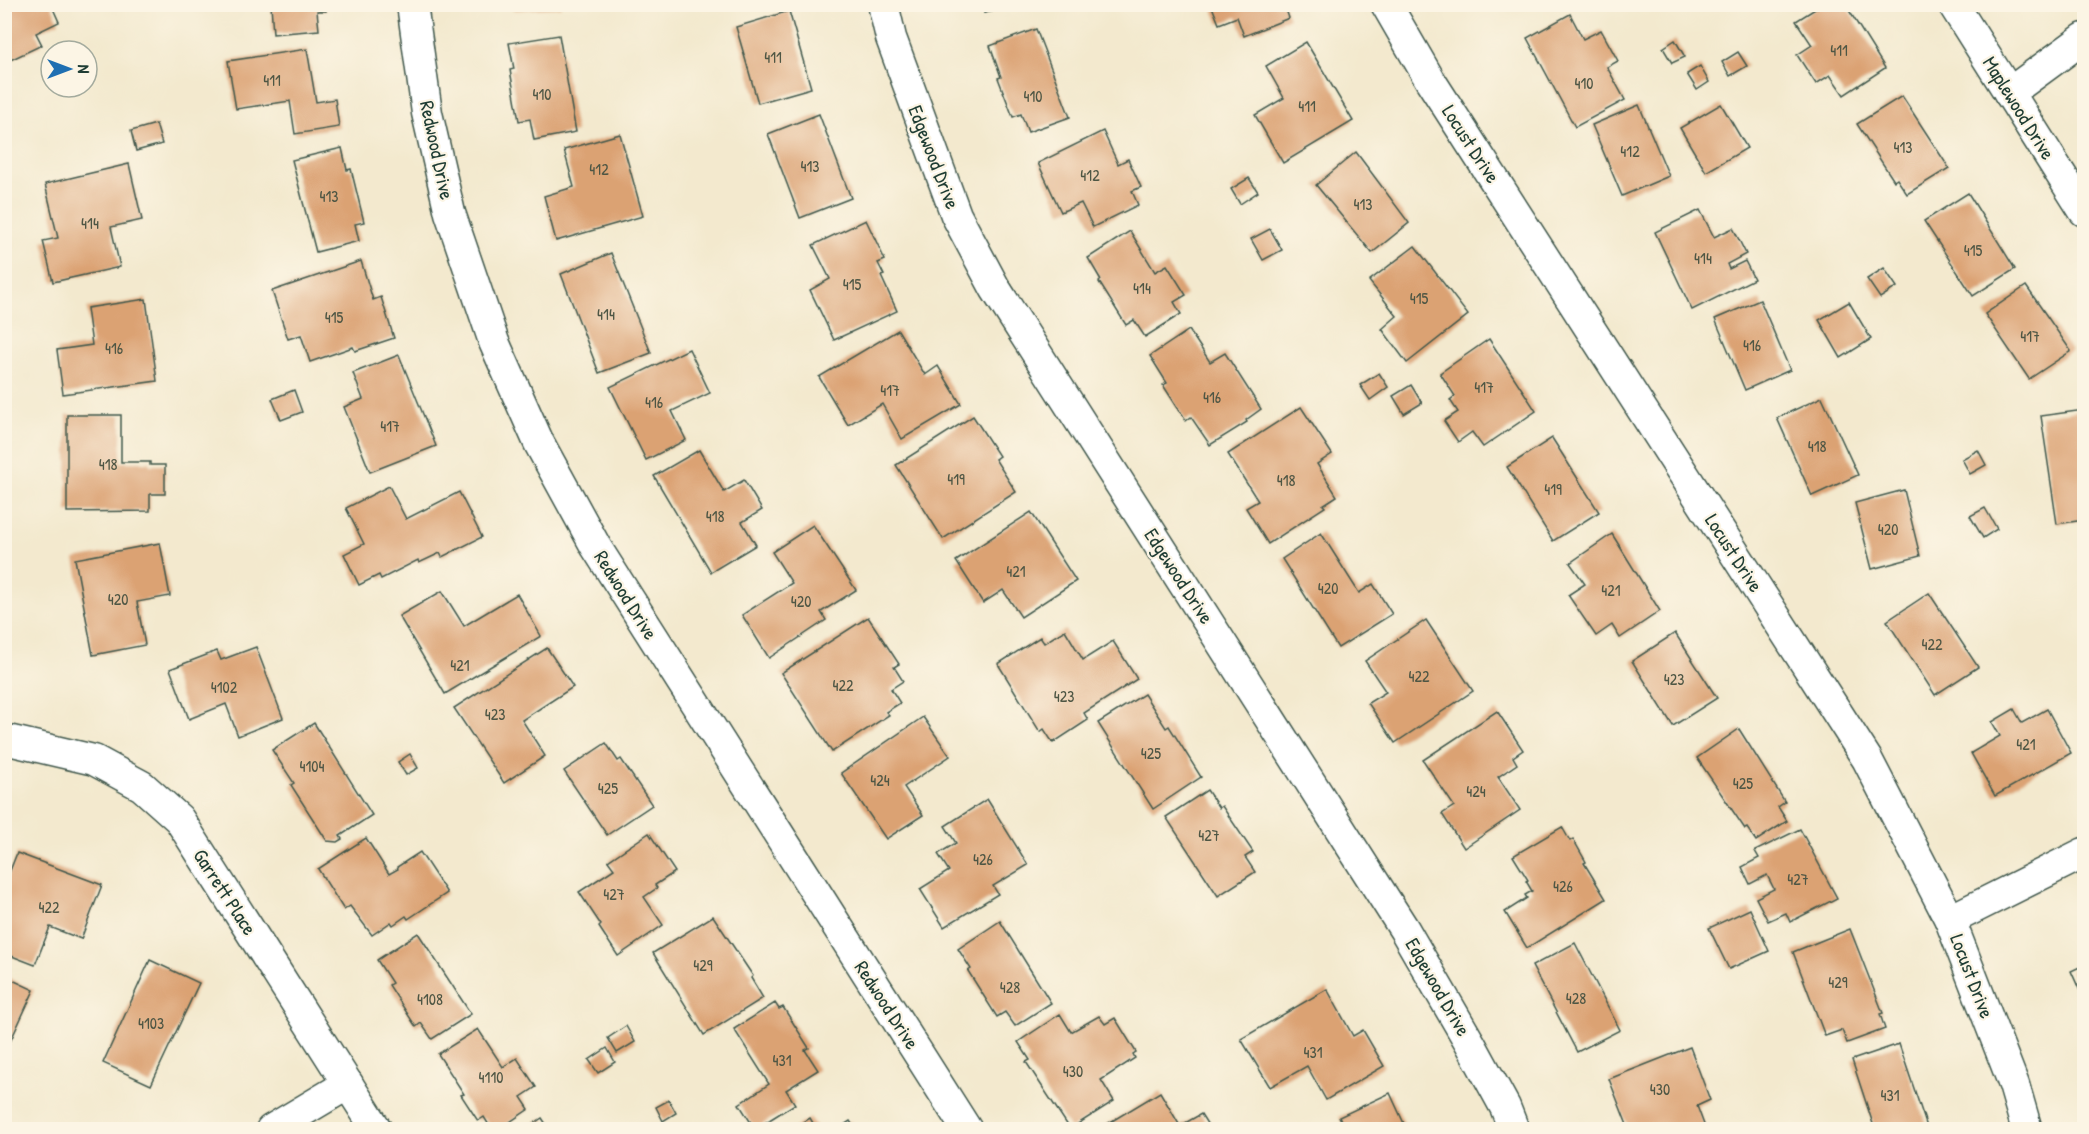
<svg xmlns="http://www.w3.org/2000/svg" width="2089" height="1134" font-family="'Patrick Hand',sans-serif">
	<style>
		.building { fill: #dba273 }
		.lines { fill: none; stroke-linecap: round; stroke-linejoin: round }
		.street-casing { stroke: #3f574b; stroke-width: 33 }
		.street { stroke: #fff; stroke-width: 30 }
		.labels { text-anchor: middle; stroke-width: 4.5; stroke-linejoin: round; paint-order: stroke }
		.number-label { font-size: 16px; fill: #4e5644 }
		.street-label { font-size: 20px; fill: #1f3d34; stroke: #fcf5e5 }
	</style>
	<rect width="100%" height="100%" fill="#fcf5e5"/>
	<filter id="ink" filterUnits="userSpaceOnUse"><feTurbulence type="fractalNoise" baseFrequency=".0167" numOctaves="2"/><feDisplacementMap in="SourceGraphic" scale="12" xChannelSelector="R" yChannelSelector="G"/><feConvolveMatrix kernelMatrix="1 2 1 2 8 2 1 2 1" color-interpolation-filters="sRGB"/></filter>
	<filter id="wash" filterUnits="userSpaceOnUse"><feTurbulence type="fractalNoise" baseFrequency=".008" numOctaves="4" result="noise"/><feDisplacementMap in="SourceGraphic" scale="24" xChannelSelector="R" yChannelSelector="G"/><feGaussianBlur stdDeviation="1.35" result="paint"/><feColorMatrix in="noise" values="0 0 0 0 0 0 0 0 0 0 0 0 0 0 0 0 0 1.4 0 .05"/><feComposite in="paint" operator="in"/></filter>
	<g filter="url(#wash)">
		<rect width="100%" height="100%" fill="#f3e9ce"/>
		<g id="blocks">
			<g class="building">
				<polygon points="4,4 51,4 59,22 36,33 42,45 4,63"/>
				<polygon points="271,4 325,4 326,11 317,11 319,30 273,34"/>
				<polygon points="512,4 561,4 561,7 512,10"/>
				<polygon points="982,4 1020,4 1020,6 984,13"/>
				<polygon points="1211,4 1284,4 1289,18 1244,36 1237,17 1219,24"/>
				<polygon points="1823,4 1845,4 1885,68 1844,95 1830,75 1816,84 1797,55 1812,45 1796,21"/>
				<polygon points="789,11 811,88 758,103 736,27"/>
				<polygon points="1570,14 1583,39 1601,30 1618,61 1607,67 1625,100 1575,127 1527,38"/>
				<polygon points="1036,29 1070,117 1028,132 1021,114 1013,117 998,78 1001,77 990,46"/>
				<polygon points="559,35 576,132 534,140 530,119 519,121 510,70 514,69 509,43"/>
				<polygon points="1675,40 1685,57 1672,63 1663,48"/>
				<polygon points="1306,42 1353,121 1283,163 1255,115 1284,98 1266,66"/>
				<polygon points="307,49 316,102 335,99 339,127 295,134 290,101 236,109 228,61"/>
				<polygon points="1738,52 1747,66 1730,76 1722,62"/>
				<polygon points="1700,66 1709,82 1697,90 1687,74"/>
				<polygon points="1902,96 1949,168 1907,194 1897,179 1894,181 1857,124"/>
				<polygon points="1721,104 1747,148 1706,172 1680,128"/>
				<polygon points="1639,105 1669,176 1622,196 1592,125"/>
				<polygon points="819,114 851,198 800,218 768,134"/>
				<polygon points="156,124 162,144 136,151 131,131"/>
				<polygon points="1103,131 1118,164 1128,159 1141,187 1132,191 1138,205 1093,227 1081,203 1061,212 1038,163"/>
				<polygon points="620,134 643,216 556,241 544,196 574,187 564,150"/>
				<polygon points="342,148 347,170 351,169 364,222 355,224 359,241 316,252 292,160"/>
				<polygon points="1356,152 1409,223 1372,253 1316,185"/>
				<polygon points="129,164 142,220 111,227 120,267 53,282 43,241 58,238 45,184"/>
				<polygon points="1249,178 1258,192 1240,204 1231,189"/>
				<polygon points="1968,193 2015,269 1973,296 1924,221"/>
				<polygon points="1700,210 1714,237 1733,228 1746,254 1727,264 1729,269 1745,261 1754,279 1692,310 1655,232"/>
				<polygon points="866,220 885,260 878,263 884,275 881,276 897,311 834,340 810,290 830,279 813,245"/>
				<polygon points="1270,229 1282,250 1263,260 1251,239"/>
				<polygon points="1130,231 1155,272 1167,265 1186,295 1174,302 1181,314 1145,337 1134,320 1126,325 1099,282 1101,280 1088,258"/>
				<polygon points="1415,246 1468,315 1407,363 1382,329 1397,316 1369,281"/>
				<polygon points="611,253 651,353 599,373 561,274"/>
				<polygon points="361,261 373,300 381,297 394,338 355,351 353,347 310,362 301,335 288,339 272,291"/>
				<polygon points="1884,268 1897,287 1880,298 1867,279"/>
				<polygon points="2026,286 2071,351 2029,379 1985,314"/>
				<polygon points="146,299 157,381 63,394 57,350 92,345 87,308"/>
				<polygon points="1760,300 1790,370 1745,390 1715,319"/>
				<polygon points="1849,302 1871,339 1841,358 1819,320"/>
				<polygon points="898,330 925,375 938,366 961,404 902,439 882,404 848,425 819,377"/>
				<polygon points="1189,330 1210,362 1225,353 1261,409 1246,420 1247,422 1210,445 1191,417 1186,421 1163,385 1167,383 1150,356"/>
				<polygon points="1489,339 1536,411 1483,447 1472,432 1458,442 1444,421 1458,412 1450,400 1455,396 1440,373"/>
				<polygon points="689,349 710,393 672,411 686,440 646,460 610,387"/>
				<polygon points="399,355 436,446 370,472 344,407 363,399 353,373"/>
				<polygon points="1379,373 1388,387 1370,400 1360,385"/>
				<polygon points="1411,385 1422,403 1404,414 1393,396"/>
				<polygon points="294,390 302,412 281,420 272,399"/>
				<polygon points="1822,397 1858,475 1812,496 1777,418"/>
				<polygon points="1301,407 1332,454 1317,464 1337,496 1323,505 1325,507 1268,544 1246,508 1258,501 1228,454"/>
				<polygon points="2084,410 2084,520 2057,524 2041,416"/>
				<polygon points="67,415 121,415 121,462 150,462 150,465 165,465 165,494 150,494 150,511 67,512"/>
				<polygon points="973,416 999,456 995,459 1016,492 943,539 896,465"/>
				<polygon points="1552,438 1599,512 1553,541 1507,467"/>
				<polygon points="699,450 724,492 744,480 762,510 742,522 756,545 711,572 654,476"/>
				<polygon points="1978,450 1986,465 1970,474 1962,459"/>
				<polygon points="389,486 406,519 459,492 482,537 442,557 440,553 419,563 418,560 381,579 379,575 359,585 344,554 364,544 346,508"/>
				<polygon points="1904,490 1920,556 1872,569 1855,503"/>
				<polygon points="1985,508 1997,529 1983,538 1970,516"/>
				<polygon points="1031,512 1076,581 1021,617 1003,590 983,603 956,561"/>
				<polygon points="813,525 856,590 821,612 826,620 769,658 742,615 792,583 772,552"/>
				<polygon points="1321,533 1359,593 1373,584 1392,614 1338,648 1282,559"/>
				<polygon points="1612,534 1660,611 1620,638 1612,625 1596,636 1568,595 1585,584 1570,563"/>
				<polygon points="160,543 170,596 137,602 145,645 93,655 75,559"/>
				<polygon points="442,591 464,626 517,594 541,636 445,694 399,616"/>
				<polygon points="1929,593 1978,667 1935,695 1887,621"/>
				<polygon points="868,617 899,664 894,667 903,681 891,689 900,703 886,712 889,715 832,752 781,673"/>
				<polygon points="1426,620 1473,691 1395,743 1368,703 1386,692 1365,661"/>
				<polygon points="1065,630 1083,660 1113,641 1137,679 1084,713 1088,720 1053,743 1044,729 1040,732 998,664 1040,637 1044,643"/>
				<polygon points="1675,633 1717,698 1673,726 1632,661"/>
				<polygon points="256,647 283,718 238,736 226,704 189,719 170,669 217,651 221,660"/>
				<polygon points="547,648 573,687 522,720 545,756 504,783 454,708"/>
				<polygon points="1144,694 1166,728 1169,726 1201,777 1153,809 1098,723"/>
				<polygon points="2014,709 2022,723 2047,709 2071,753 1995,796 1971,753 2000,736 1992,722"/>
				<polygon points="1497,711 1523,750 1513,757 1517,764 1498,777 1520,810 1464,848 1442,814 1454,806 1423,760"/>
				<polygon points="923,717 950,756 904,787 923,815 886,839 841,773"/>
				<polygon points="314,723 372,815 340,836 342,839 337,842 327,841 291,785 294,783 272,750"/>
				<polygon points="1739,729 1785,802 1778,807 1787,821 1756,841 1747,828 1745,829 1697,758"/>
				<polygon points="606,743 618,761 621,759 652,805 607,835 564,771"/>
				<polygon points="410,754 418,768 406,775 398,762"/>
				<polygon points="1207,790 1219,808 1222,806 1253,852 1245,857 1255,872 1218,896 1166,817"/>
				<polygon points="987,799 1028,865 993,886 998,894 944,927 920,889 949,871 938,854 956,843 945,826"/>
				<polygon points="1562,827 1570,841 1573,839 1586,862 1584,863 1606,899 1527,948 1505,912 1527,898 1525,895 1532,891 1526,881 1528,880 1513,856"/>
				<polygon points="1800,829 1837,898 1790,922 1786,913 1768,921 1756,898 1774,889 1767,875 1750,884 1742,867 1759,858 1755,851"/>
				<polygon points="649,833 675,872 655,885 657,888 644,897 663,925 618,956 599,927 601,925 579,892 614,869 608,861"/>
				<polygon points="366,838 389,874 398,869 397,867 420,852 447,893 408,919 406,916 393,925 391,922 372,935 350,906 344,910 318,869"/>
				<polygon points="17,853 102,885 81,939 50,927 35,965 4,953 4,886"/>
				<polygon points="1750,909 1769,951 1729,969 1709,928"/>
				<polygon points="713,916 753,976 751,978 763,998 704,1035 653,953"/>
				<polygon points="1000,921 1051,1003 1015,1026 1005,1012 997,1017 968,971 971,969 958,949"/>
				<polygon points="1850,929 1883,1013 1880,1014 1885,1029 1847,1043 1842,1030 1825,1036 1793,952"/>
				<polygon points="418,933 471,1014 432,1039 421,1023 416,1027 389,985 392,983 377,960"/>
				<polygon points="1575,943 1620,1030 1577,1052 1532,966"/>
				<polygon points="150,960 199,983 151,1085 103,1063"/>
				<polygon points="2084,965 2084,1000 2071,971"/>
				<polygon points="4,976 34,990 4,1055"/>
				<polygon points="1327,989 1353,1036 1363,1030 1384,1066 1326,1100 1307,1066 1270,1087 1241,1039"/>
				<polygon points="775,1003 779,1009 783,1007 809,1048 805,1050 818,1070 786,1090 795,1104 755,1129 739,1104 769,1084 734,1029"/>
				<polygon points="1060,1014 1071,1032 1099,1016 1105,1024 1115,1018 1136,1052 1133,1054 1135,1058 1101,1080 1114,1101 1070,1129 1026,1062 1030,1060 1018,1042"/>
				<polygon points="626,1026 635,1042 617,1053 608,1038"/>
				<polygon points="478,1029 503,1067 517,1058 536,1087 521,1097 529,1109 498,1130 492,1130 484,1117 478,1121 461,1095 464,1094 438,1054"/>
				<polygon points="1899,1044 1928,1130 1875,1130 1852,1060"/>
				<polygon points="1690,1047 1710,1100 1697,1106 1706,1130 1629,1130 1609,1079"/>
				<polygon points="607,1048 615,1062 598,1073 589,1060"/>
				<polygon points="1160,1092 1180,1126 1201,1114 1211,1130 1097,1130"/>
				<polygon points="1390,1093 1407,1130 1345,1130 1339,1117"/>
				<polygon points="669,1100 676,1113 663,1121 656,1107"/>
				<polygon points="542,1118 550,1130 524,1130"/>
				<polygon points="810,1118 817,1130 791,1130"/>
				<polygon points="850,1121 856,1130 836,1130"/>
			</g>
		</g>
	</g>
	<g filter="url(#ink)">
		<use href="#blocks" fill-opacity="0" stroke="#3f574b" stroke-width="1.5"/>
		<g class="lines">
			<defs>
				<g id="street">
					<polyline points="412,4 427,113 450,213 494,342 539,443 596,547 967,1130"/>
					<polyline points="883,4 891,38 956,215 995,288 1404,929 1470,1043 1505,1107 1514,1130"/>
					<polyline points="1386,4 1430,80 1867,759 1950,920 2014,1085 2027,1130"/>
					<polyline points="1953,4 2084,211"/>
					<polyline points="2009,93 2084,38"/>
					<polyline points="4,739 94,760 142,786 179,819 377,1130"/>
					<polyline points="1950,920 2084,853"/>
					<polyline points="271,1130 348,1084"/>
				</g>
			</defs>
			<use href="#street" class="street-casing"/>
			<use href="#street" class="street"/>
		</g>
	</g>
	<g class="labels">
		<g class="number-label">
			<text x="1839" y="56">411</text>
			<text x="773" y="63">411</text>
			<text x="272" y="86">411</text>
			<text x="1584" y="89">410</text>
			<text x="542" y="100">410</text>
			<text x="1033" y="102">410</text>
			<text x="1307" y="112">411</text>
			<text x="1903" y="153">413</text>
			<text x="1630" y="157">412</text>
			<text x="810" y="172">413</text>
			<text x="599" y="175">412</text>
			<text x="1090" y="181">412</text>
			<text x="329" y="202">413</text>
			<text x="1363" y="210">413</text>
			<text x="90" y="229">414</text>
			<text x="1973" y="256">415</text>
			<text x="1703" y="264">414</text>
			<text x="852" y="290">415</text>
			<text x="1142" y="294">414</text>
			<text x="1419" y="304">415</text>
			<text x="606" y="320">414</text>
			<text x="334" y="323">415</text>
			<text x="2030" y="342">417</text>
			<text x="1752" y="351">416</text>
			<text x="114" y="354">416</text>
			<text x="1484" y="393">417</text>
			<text x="890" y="396">417</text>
			<text x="1212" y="403">416</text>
			<text x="654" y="408">416</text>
			<text x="390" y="432">417</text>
			<text x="1817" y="452">418</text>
			<text x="108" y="470">418</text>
			<text x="956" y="485">419</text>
			<text x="1286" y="486">418</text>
			<text x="1553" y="495">419</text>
			<text x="715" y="522">418</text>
			<text x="1888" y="535">420</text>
			<text x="1016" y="577">421</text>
			<text x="1328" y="594">420</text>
			<text x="1611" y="596">421</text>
			<text x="118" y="605">420</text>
			<text x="801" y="607">420</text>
			<text x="1932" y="650">422</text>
			<text x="460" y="671">421</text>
			<text x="1419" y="682">422</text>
			<text x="1674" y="685">423</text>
			<text x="843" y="691">422</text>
			<text x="224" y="693">4102</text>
			<text x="1064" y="702">423</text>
			<text x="495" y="720">423</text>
			<text x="2026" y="750">421</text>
			<text x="1151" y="759">425</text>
			<text x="312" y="772">4104</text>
			<text x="880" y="786">424</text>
			<text x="1743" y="789">425</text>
			<text x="608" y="794">425</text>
			<text x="1476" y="797">424</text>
			<text x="1209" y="841">427</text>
			<text x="983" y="865">426</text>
			<text x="1798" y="885">427</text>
			<text x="1563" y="892">426</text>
			<text x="614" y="900">427</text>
			<text x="49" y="913">422</text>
			<text x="703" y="971">429</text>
			<text x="1838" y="988">429</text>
			<text x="1010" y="993">428</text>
			<text x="1576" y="1004">428</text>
			<text x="430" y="1005">4108</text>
			<text x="151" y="1029">4103</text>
			<text x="1313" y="1058">431</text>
			<text x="782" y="1066">431</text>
			<text x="1073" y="1077">430</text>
			<text x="491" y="1083">4110</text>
			<text x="1660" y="1095">430</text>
			<text x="1890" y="1101">431</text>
		</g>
		<g class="street-label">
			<text transform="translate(2019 108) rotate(58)" y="7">Maplewood Drive</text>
			<text transform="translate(1471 144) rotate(57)" y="7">Locust Drive</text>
			<text transform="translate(437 150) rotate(78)" y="7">Redwood Drive</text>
			<text transform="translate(934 157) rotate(69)" y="7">Edgewood Drive</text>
			<text transform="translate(1734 553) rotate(57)" y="7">Locust Drive</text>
			<text transform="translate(1179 576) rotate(57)" y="7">Edgewood Drive</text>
			<text transform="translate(626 595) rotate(58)" y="7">Redwood Drive</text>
			<text transform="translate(225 892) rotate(57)" y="7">Garrett Place</text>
			<text transform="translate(1972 976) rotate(69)" y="7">Locust Drive</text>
			<text transform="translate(1438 987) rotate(60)" y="7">Edgewood Drive</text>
			<text transform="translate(887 1005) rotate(57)" y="7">Redwood Drive</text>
		</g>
	</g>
	<rect width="2089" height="1134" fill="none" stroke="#fcf5e5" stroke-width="24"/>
	<g transform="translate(69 69) rotate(90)"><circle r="28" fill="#fcf5e5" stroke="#a4ab9e" stroke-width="1.5"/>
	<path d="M0-4.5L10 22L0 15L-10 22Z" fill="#1f6fb2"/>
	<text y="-9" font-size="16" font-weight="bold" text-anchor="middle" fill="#1f3d34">N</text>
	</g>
</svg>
